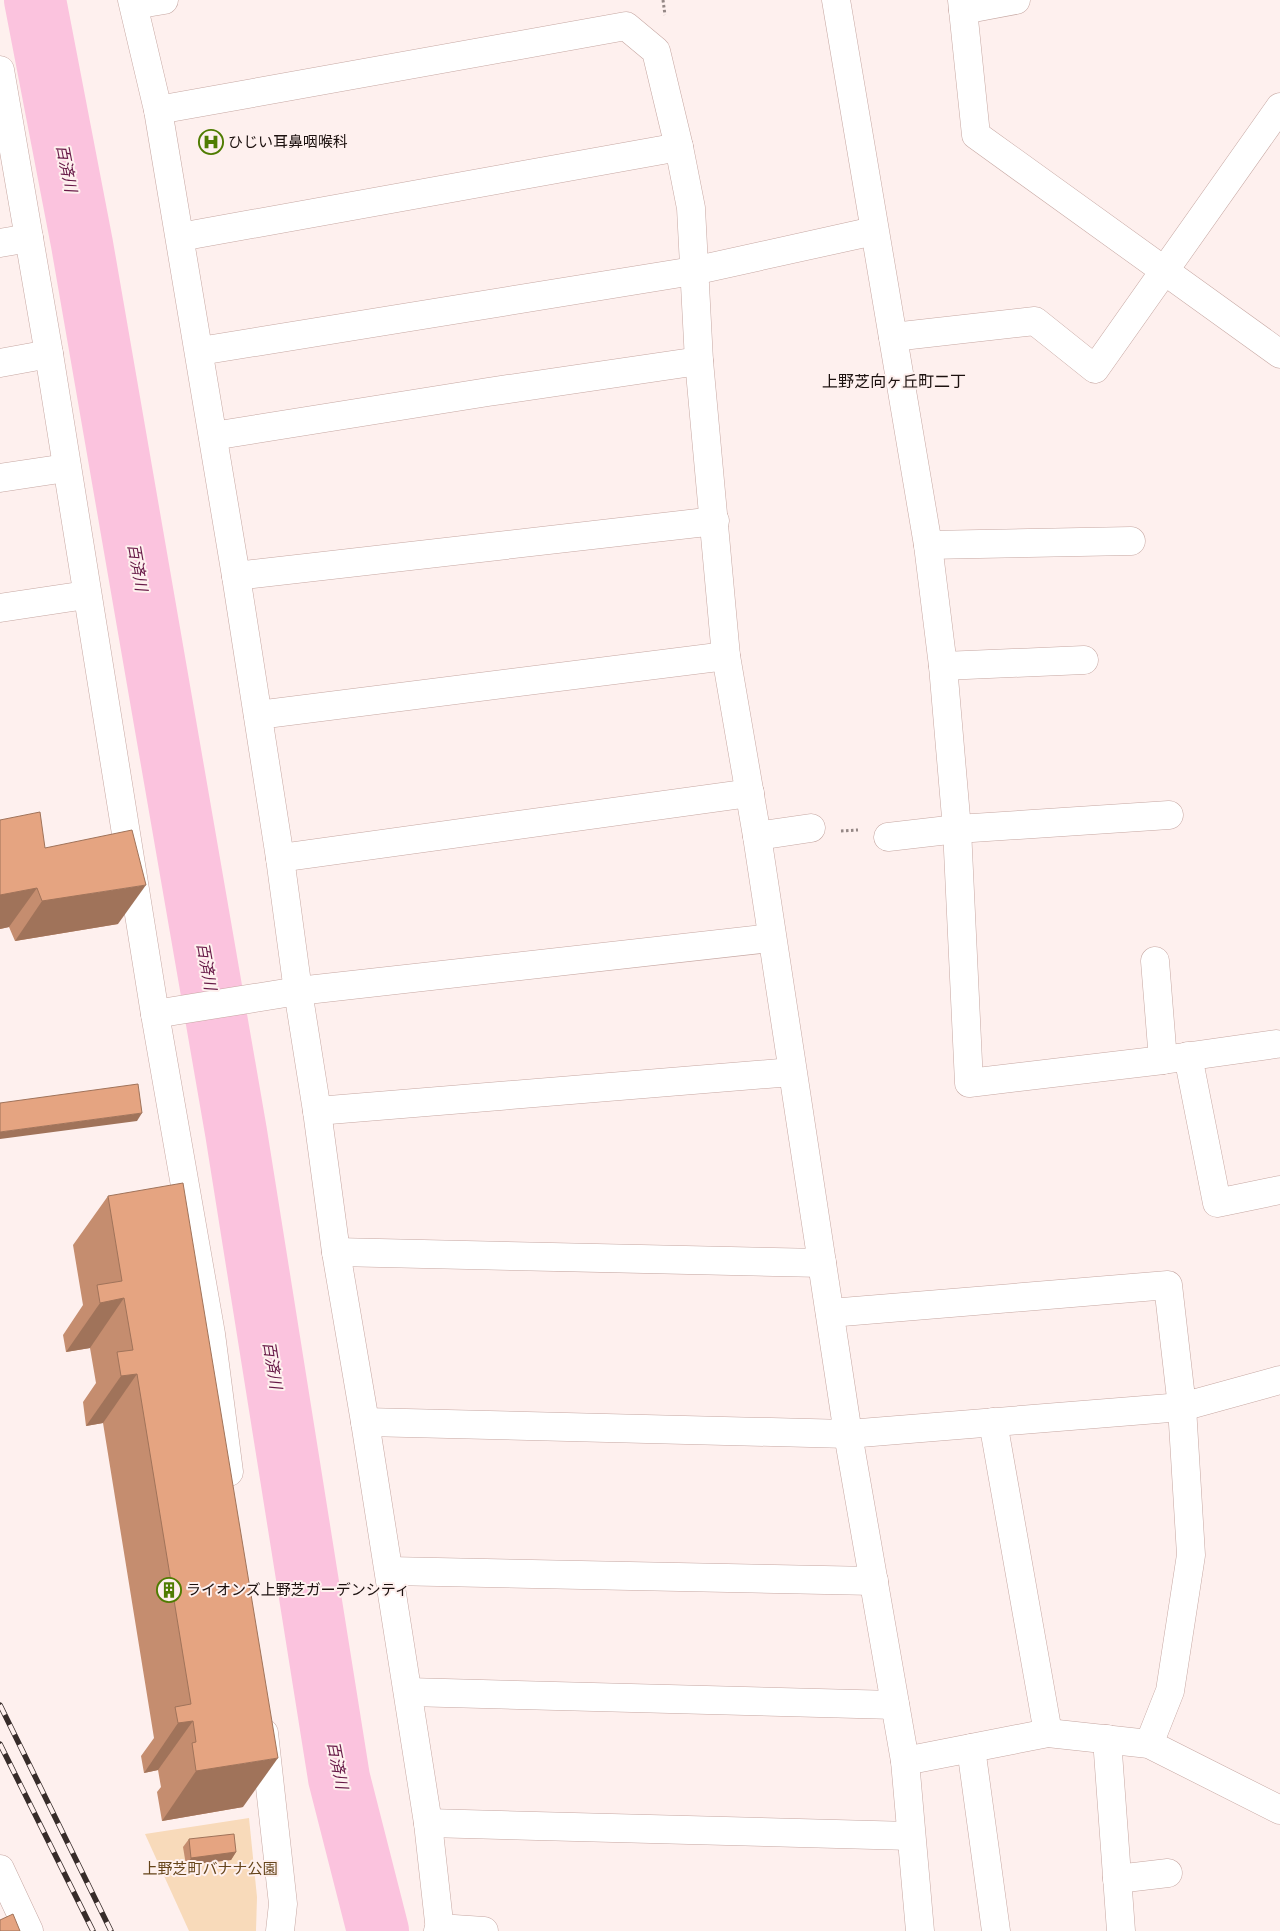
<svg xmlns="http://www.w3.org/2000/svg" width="1280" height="1931" font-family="'Noto Sans','Noto Sans JP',sans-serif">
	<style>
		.green { fill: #f8daba }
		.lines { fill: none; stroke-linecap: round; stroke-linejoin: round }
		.river { stroke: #fbc3de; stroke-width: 62 }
		.minor-casing { stroke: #c6a7a2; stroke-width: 29 }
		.path { stroke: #948785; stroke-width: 3; stroke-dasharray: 2.5 2.5; stroke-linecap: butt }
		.minor { stroke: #fff; stroke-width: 28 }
		.rail-casing { stroke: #372c2a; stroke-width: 5.5 }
		.rail { stroke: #fef0ee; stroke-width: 4; stroke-dasharray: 11; stroke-linecap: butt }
		.wall { fill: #c58d6f }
		.shaded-wall { fill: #a0735a }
		.building { fill: #e5a481; stroke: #a0735a }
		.labels { text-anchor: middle; stroke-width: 4; stroke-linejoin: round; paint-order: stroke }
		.poi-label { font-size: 15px; fill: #1c110f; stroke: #fef0ee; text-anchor: start }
		.park-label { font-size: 15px; fill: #66451b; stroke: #fef0ee }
		.water-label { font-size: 16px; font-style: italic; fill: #671947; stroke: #fef0ee }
		.neighbourhood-label { font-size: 16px; fill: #1c110f; stroke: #fef0ee }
	</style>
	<rect width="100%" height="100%" fill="#fef0ee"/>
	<polygon class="green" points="249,1818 257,1897 256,1931 189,1931 145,1834"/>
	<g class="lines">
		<polyline class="river" points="35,0 82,244 236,1132 339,1778 378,1931"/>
		<defs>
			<g id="minor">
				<polyline points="132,0 158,110 236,576 280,858 298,991 317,1111 336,1252 365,1422 428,1823 440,1931"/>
				<polyline points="836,0 928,545 943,666 957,829 969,1083 1163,1060 1276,1044"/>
				<polyline points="962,0 976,135 1280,354"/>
				<polyline points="134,5 164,0"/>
				<polyline points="963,10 1016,0"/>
				<polyline points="0,70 49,354 155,1014 211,1334 229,1472"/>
				<polyline points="158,110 626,26 656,51 679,147 691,208 699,361 726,656 757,836 848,1434 905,1761 920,1931"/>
				<polyline points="180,237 679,147"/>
				<polyline points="0,243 29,238"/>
				<polyline points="893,337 1035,321 1095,369 1280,107"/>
				<polyline points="200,351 693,271 874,231"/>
				<polyline points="0,363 49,354"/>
				<polyline points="213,436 488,392 699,361"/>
				<polyline points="0,478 66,468"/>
				<polyline points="928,545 1131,541"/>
				<polyline points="236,576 715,521"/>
				<polyline points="0,608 86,595"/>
				<polyline points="943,666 1084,660"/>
				<polyline points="258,715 726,656"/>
				<polyline points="757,836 811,828"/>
				<polyline points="888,837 957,829 1169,815"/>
				<polyline points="280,858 750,793"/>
				<polyline points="1155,961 1163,1060"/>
				<polyline points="155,1014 298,991 771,938"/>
				<polyline points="1188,1056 1217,1203 1280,1190"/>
				<polyline points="317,1111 792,1072"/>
				<polyline points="336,1252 822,1263"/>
				<polyline points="830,1313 1168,1285 1182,1407 1280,1380"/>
				<polyline points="365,1422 848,1434 1182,1407 1191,1555 1170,1691 1149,1744"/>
				<polyline points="993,1422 1048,1733"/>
				<polyline points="389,1571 874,1581"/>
				<polyline points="408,1692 895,1705"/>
				<polyline points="264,1733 283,1904 280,1931"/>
				<polyline points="1107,1739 1121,1931"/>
				<polyline points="971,1748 996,1931"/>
				<polyline points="905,1761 1048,1733 1149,1744 1280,1810"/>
				<polyline points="428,1823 911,1836"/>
				<polyline points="0,1869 29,1931"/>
				<polyline points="1117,1879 1168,1873"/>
				<polyline points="438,1931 439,1928 484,1931"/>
			</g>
		</defs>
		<use href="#minor" class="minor-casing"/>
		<g class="path">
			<polyline points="663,0 665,15"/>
			<polyline points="841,831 858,830"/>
		</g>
		<use href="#minor" class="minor"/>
		<defs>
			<g id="rail">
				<polyline points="0,1705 111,1931"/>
				<polyline points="0,1744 93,1931"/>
			</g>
		</defs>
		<use href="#rail" class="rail-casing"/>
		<use href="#rail" class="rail"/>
	</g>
	<g class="wall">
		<polygon points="0,820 45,848 118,924 15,941 9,927 0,929"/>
		<polygon points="108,1196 243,1807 162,1821 157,1792 161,1787 158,1770 144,1773 141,1756 154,1738 103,1423 86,1426 83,1402 96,1383 90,1348 66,1352 63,1335 83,1305 73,1245"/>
		<polygon points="189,1839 236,1852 231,1860 186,1865 183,1847"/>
	</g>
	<g class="shaded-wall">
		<polygon points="146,885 118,924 15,941 42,901"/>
		<polygon points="37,888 9,927 0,929 0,895"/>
		<polygon points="142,1113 137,1121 0,1139 0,1132"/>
		<polygon points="124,1298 90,1348 66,1352 100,1303"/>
		<polygon points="137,1374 103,1423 86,1426 121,1376"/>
		<polygon points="193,1721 158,1770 144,1773 178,1723"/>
		<polygon points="278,1758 243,1807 162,1821 196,1771"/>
		<polygon points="236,1852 231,1860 186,1865 191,1858"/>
	</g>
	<g class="building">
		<polygon points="40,812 45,848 132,830 146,885 42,901 37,888 0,895 0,820"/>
		<polygon points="138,1084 142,1113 0,1132 0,1103"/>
		<polygon points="183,1183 278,1758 196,1771 192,1743 196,1742 193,1721 178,1723 175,1707 191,1704 137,1374 121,1376 117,1352 133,1350 124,1298 100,1303 97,1285 122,1281 108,1196"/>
		<polygon points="234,1834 236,1852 191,1858 189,1839"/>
		<polygon points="13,1914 20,1931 0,1931 0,1920"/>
	</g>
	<defs>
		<symbol id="hospital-ring" viewBox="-11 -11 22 22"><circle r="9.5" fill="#fef0ee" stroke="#4f7c01" stroke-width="1.5"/><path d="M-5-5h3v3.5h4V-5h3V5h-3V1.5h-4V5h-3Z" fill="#4f7c01"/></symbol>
		<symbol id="building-ring" viewBox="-11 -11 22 22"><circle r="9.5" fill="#fef0ee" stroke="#4f7c01" stroke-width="1.5"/><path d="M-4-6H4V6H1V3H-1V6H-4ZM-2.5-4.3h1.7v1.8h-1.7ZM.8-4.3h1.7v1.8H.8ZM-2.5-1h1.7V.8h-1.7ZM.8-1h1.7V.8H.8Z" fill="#4f7c01"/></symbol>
	</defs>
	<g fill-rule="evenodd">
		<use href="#hospital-ring" x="197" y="128" width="28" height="28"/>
		<use href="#building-ring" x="155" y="1576" width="28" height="28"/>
	</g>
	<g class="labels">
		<g class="poi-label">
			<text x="228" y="147">ひじい耳鼻咽喉科</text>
			<text x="186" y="1595">ライオンズ上野芝ガーデンシティ</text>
		</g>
		<g class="park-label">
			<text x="210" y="1874">上野芝町バナナ公園</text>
		</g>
		<g class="water-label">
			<text transform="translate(67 168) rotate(79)" y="6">百済川</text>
			<text transform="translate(138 567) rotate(80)" y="6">百済川</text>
			<text transform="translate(207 966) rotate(80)" y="6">百済川</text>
			<text transform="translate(273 1365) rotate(81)" y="6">百済川</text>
			<text transform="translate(338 1765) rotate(79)" y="6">百済川</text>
		</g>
		<g class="neighbourhood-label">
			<text x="894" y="387">上野芝向ヶ丘町二丁</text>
		</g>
	</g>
</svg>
